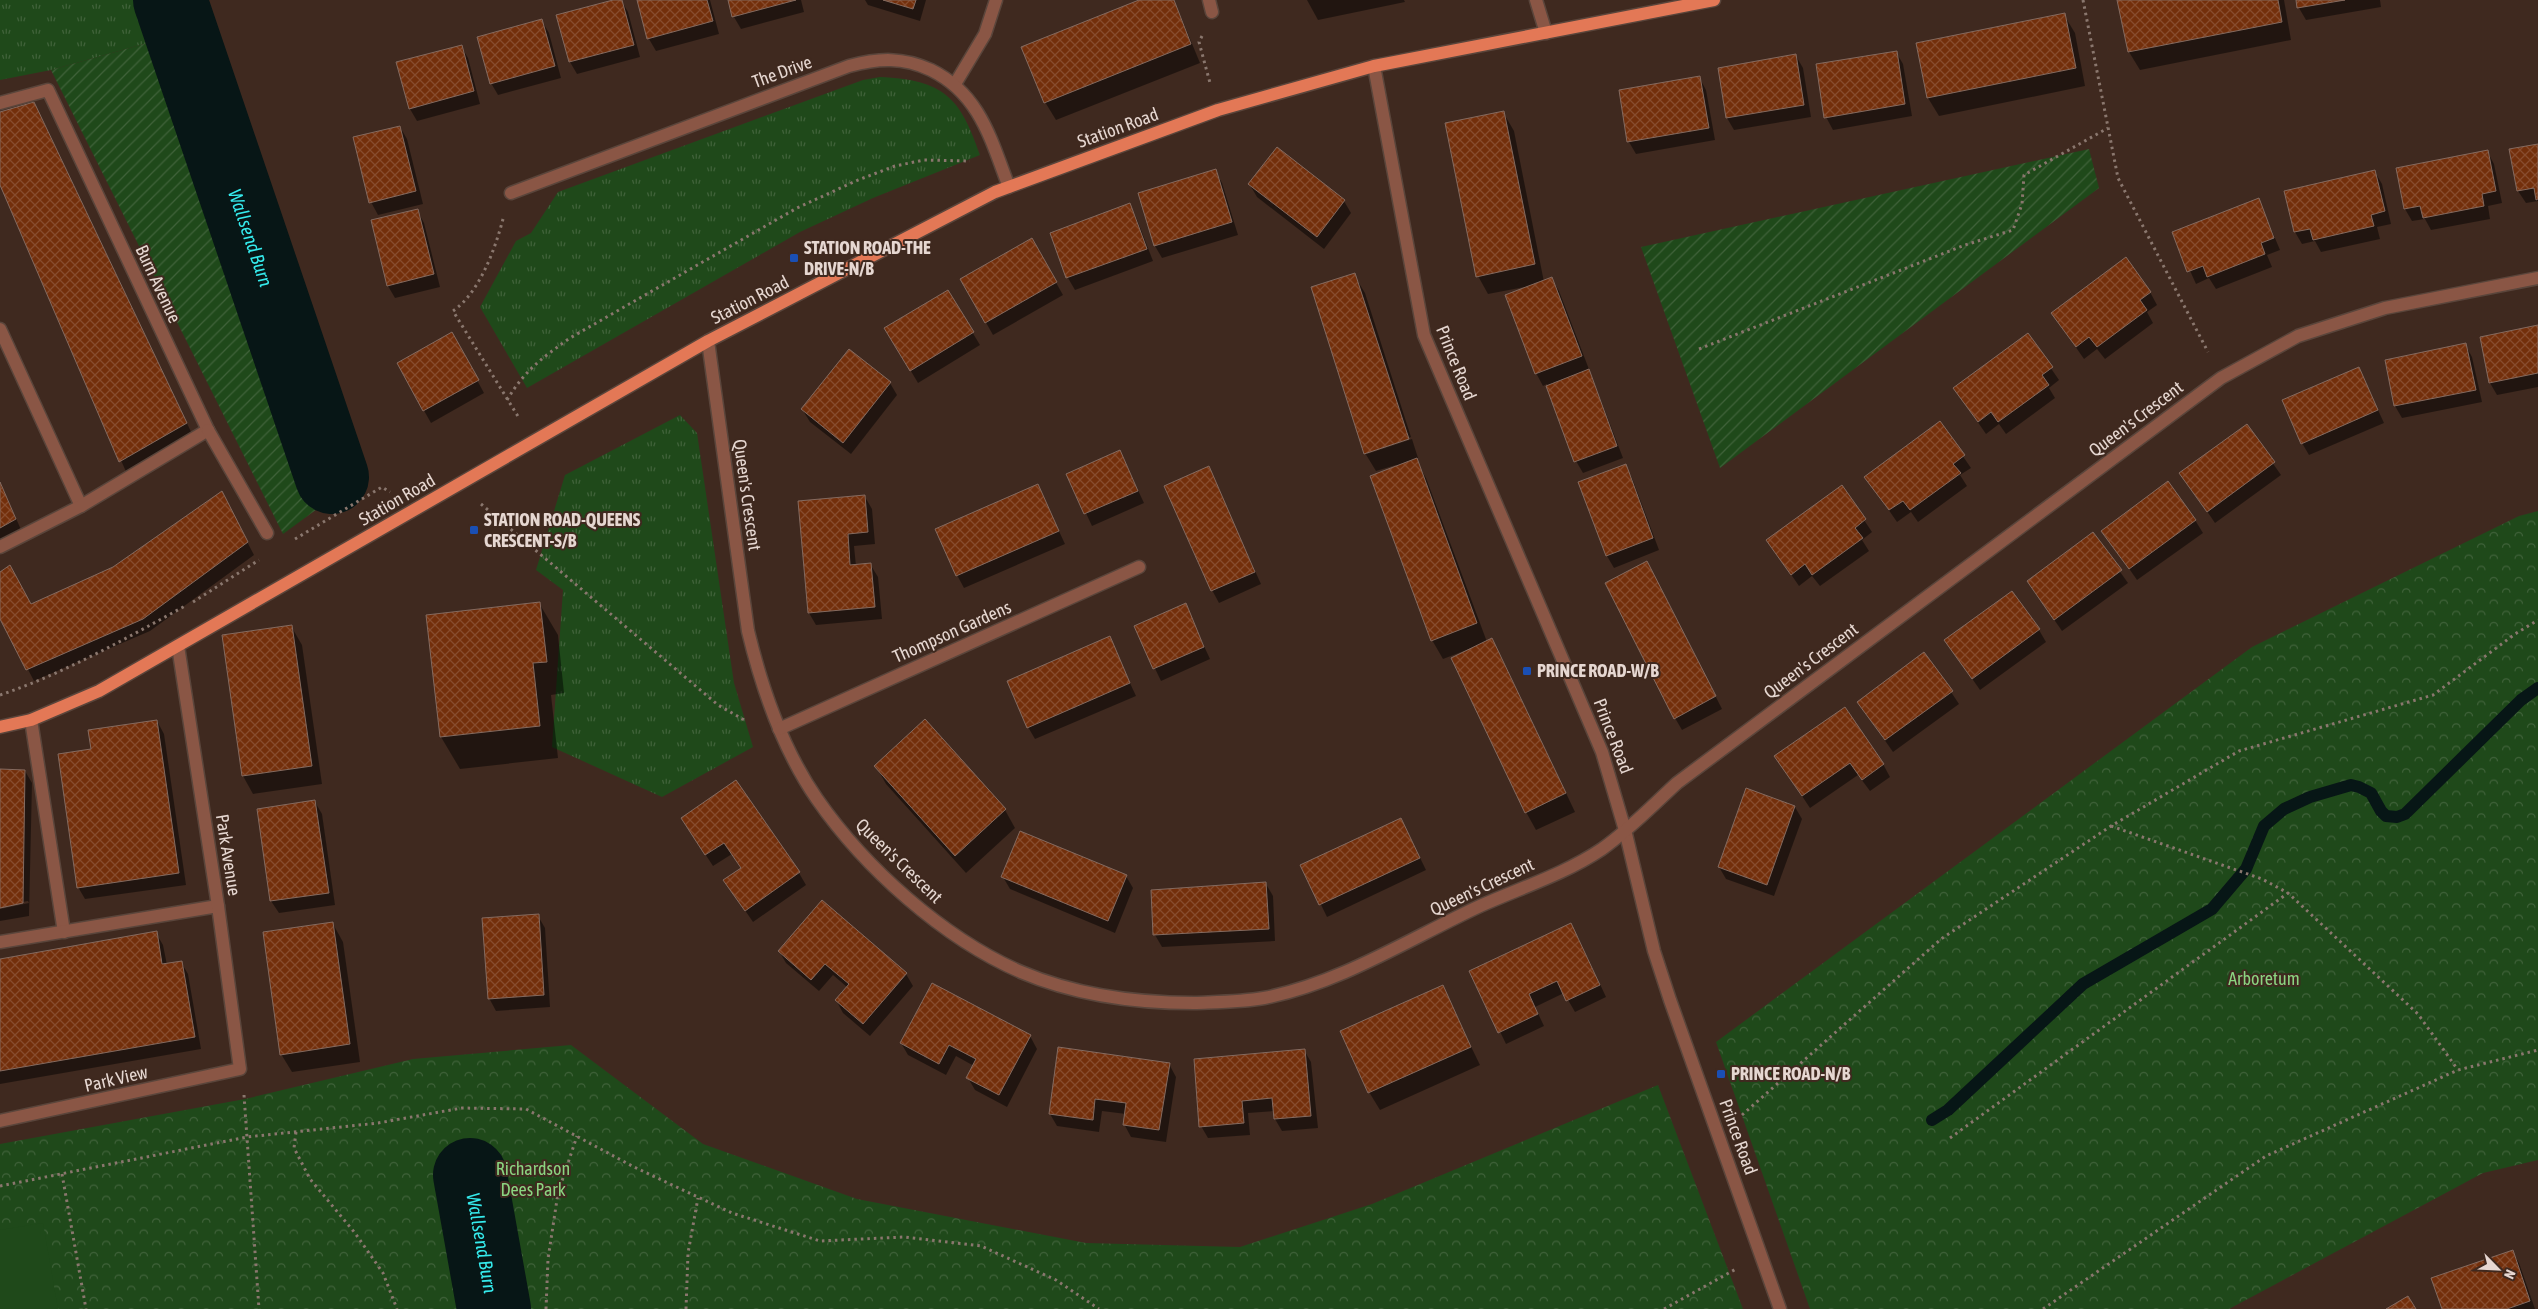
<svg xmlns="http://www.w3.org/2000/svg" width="2538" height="1309" font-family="'Asap Condensed',sans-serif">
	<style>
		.grass { fill: url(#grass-tufts) }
		.park { fill: url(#park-crowns) }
		.garden { fill: url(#garden-furrows) }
		.pitch { fill: #1f491a }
		.shadow { fill: #0007 }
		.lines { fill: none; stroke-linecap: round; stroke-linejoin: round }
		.stream { stroke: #071616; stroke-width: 12 }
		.river { stroke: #071616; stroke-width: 74 }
		.building { fill: url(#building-cross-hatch); stroke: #846a5f }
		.service-casing { stroke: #5a453b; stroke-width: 15 }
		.pedestrian-casing { stroke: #5a453b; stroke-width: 15 }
		.minor-casing { stroke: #5a453b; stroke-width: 15 }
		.primary-casing { stroke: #5a453b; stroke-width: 15 }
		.path { stroke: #8a776e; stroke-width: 3; stroke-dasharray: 2.5 4; stroke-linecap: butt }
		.service { stroke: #8a5645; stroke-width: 12 }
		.pedestrian { stroke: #8a5645; stroke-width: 12 }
		.minor { stroke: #8a5645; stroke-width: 12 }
		.primary { stroke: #e37856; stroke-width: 12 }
		.transit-dot { fill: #1a4fb4; stroke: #3f291f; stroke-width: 2 }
		.labels { text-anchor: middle; stroke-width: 4; stroke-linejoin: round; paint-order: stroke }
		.street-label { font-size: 18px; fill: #e6d7d1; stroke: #3f291f }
		.poi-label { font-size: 18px; font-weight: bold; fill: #e6d7d1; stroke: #3f291f; text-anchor: start }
		.park-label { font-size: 18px; fill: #8bd581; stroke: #3f291f }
		.water-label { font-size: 19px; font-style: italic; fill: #35eaec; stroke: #3f291f }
	</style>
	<defs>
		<pattern id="grass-tufts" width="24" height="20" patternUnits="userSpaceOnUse" patternTransform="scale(1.25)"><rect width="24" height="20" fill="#1f491a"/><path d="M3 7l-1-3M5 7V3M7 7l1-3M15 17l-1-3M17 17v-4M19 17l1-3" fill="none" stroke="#40623a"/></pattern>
		<pattern id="park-crowns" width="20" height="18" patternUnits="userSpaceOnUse" patternTransform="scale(1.25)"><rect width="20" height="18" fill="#1f491a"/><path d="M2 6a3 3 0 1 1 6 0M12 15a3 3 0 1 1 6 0" fill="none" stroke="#40623a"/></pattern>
		<pattern id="garden-furrows" width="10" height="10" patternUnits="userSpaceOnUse" patternTransform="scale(1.25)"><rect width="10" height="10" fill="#1f491a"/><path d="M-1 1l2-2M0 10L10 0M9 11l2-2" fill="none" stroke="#40623a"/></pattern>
		<pattern id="building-cross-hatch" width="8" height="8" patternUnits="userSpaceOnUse" patternTransform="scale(1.25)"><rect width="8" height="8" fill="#732f0b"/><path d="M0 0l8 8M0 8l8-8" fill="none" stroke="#874c2e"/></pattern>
	</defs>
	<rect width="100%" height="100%" fill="#3f291f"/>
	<g class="grass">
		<polygon points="0,0 141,0 151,42 51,70 0,80"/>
		<path d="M 880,77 C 944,80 960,97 980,155 L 873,198 L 800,232 L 527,388 L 480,307 L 516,241 L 531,233 L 558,192 L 863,80 Z"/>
		<polygon points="680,415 697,433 734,683 753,747 662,797 552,747 563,590 536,570 565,475"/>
	</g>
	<g class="park">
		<polygon points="2538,511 2538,1160 2483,1173 2229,1309 1810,1309 1716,1042 2252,647 2519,516"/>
		<polygon points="571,1045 703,1144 857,1199 1086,1243 1240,1247 1372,1204 1658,1085 1743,1309 0,1309 0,1144 245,1099 413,1059"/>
	</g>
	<g class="garden">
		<polygon points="151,42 177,65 328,501 283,534 51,70"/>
		<polygon points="2089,149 2099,188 1720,468 1641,247"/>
	</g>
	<polygon class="pitch" points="43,1223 58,1309 0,1309 0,1230"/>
	<g class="shadow">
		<polygon points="618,0 621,0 628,12 640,57 577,74 570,62"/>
		<polygon points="639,0 710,0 719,34 656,51 649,39"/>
		<polygon points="729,0 801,0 804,12 741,29 734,17"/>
		<polygon points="865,0 926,0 920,21 868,5"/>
		<polygon points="1142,0 1174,0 1200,63 1056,120 1045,102"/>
		<polygon points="1307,0 1404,0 1405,2 1318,20"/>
		<polygon points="2119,0 2284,0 2291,40 2140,70 2129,52"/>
		<polygon points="2297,0 2380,0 2381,7 2306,20 2299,8"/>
		<polygon points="2064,15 2075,33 2085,86 1939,116 1928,98"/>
		<polygon points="542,21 549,33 561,78 498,95 491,83"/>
		<polygon points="461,46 468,58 480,104 417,121 410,109"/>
		<polygon points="1896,52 1903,64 1912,116 1833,130 1826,117"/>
		<polygon points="1796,56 1803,68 1811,117 1734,130 1727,118"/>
		<polygon points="1699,77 1706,90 1715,140 1636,154 1629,142"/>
		<polygon points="1503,112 1514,131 1544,282 1552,279 1559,291 1623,458 1583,473 1576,461 1547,384 1543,386 1536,373 1530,286 1488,294 1478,276"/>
		<polygon points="0,114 41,116 193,436 127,474 0,182"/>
		<polygon points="400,127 407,139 423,204 378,215 371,202"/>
		<polygon points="2538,145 2538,201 2526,203 2518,191"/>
		<polygon points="2487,151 2494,164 2502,203 2488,206 2490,219 2431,230 2425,219 2412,221 2405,209"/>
		<polygon points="1215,171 1222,183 1238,235 1162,258 1155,246 1139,194"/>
		<polygon points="2375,172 2382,184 2391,224 2377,227 2380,239 2321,252 2315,241 2302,244 2295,232 2286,192"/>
		<polygon points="1250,185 1344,201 1351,213 1324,249 1257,197"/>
		<polygon points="2259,200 2280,250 2267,255 2272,267 2216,289 2209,278 2196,284 2173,233"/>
		<polygon points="1129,204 1136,217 1153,261 1075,290 1068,278 1051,233"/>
		<polygon points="417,210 424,223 440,287 395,298 388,286"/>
		<polygon points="1032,240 1063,295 993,335 962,280"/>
		<polygon points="1354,275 1365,293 1411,437 1367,451 1367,454 1412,439 1418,458 1415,459 1426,478 1487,642 1492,640 1502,658 1575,812 1536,830 1526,812 1469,649 1443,659 1432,640 1396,465 1376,471 1365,453"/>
		<polygon points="948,292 980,345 918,383 886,329"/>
		<polygon points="2150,292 2157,305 2147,312 2153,323 2105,359 2097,349 2084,359 2052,313"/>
		<polygon points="2538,326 2538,387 2497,395 2490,383 2481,338"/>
		<polygon points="452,334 484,393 431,423 398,364"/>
		<polygon points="2028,335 2059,380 2049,388 2055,398 2006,434 1999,424 1986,434 1955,389"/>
		<polygon points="2465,344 2472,357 2482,402 2402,418 2395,406 2386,361"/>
		<polygon points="850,351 890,383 897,395 851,454 810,422 802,409"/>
		<polygon points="2359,369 2384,423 2309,455 2302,443"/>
		<polygon points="1940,423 1971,468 1960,475 1967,486 1918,522 1911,512 1897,522 1866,477"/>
		<polygon points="2246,425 2281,475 2215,523 2181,473"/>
		<polygon points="1120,452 1144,503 1092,526 1068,475"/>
		<polygon points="1625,466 1632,478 1659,550 1614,568 1607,556"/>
		<polygon points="1208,468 1261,584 1219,603 1212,590"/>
		<polygon points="0,482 22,532 0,544"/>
		<polygon points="1038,486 1065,544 964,588 957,575"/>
		<polygon points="1842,487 1872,532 1862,540 1869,551 1820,586 1812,576 1799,586 1768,541"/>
		<polygon points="865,497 872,509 875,544 854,546 856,566 870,564 878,577 882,619 816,625 809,613"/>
		<polygon points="228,505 254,555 150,631 34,681 0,616 0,573 31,605 113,568"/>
		<polygon points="2195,520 2203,533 2137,580 2103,531"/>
		<polygon points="2093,534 2128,583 2062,631 2028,582"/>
		<polygon points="1654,575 1722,709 1682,730 1675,718"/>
		<polygon points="539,603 558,635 564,693 551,695 558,758 460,769 441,737 428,616"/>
		<polygon points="1185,605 1210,659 1161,681 1135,627"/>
		<polygon points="291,626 302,645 322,784 253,794 243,776 223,636"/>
		<polygon points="2039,630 2046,642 1980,690 1946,641"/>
		<polygon points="1109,638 1136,696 1035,739 1028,727"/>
		<polygon points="1951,692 1959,704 1893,752 1858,702"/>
		<polygon points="157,721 164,734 186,885 85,899 78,887 92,750"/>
		<polygon points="925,721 1005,810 1015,828 966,873 886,784 876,766"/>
		<polygon points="1776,757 1883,764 1890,777 1870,791 1858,775 1810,808"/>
		<polygon points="0,770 25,771 32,783 29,916 0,921 0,909 29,903 28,901 0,906"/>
		<polygon points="315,802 322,814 335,905 279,913 271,901 259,810"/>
		<polygon points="1795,807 1802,819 1774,896 1726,879 1719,867"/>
		<polygon points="682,819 799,873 806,885 753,922 725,881 741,869 732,854 713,866"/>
		<polygon points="1401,819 1426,870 1327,917 1302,866"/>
		<polygon points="1126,876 1133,888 1115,933 1010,889 1003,877"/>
		<polygon points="1266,884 1273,896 1275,941 1162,947 1155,935"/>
		<polygon points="538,916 545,928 550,1007 496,1011 489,998"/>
		<polygon points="333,924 343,942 360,1062 292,1072 281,1054"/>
		<polygon points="156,933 163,945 167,965 181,962 188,974 201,1049 0,1084 0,960"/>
		<polygon points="1578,937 1606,997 1575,1012 1564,993 1535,1007 1544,1026 1506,1044 1471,972"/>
		<polygon points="779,951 906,974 913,986 870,1036 843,1013 836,1000 847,987 833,975 819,991 786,963"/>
		<polygon points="1442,987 1480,1065 1380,1110 1369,1092"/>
		<polygon points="1030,1036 1037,1049 1007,1107 975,1090 968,1078 974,1066 956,1056 946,1075 908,1055 901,1043"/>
		<polygon points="1304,1050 1311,1062 1318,1128 1282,1131 1275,1119 1275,1111 1248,1113 1250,1135 1208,1138 1201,1126"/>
		<polygon points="1169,1064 1176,1077 1166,1142 1131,1137 1124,1124 1126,1114 1102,1111 1099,1132 1057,1126 1050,1114"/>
		<polygon points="2512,1251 2519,1263 2535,1309 2444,1309"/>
	</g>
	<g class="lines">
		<polyline class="stream" points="1932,1120 1948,1110 2083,984 2212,909 2246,869 2264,826 2284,809 2310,797 2351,785 2359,787 2371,793 2381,811 2386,816 2397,817 2405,814 2521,700 2538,688"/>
		<g class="river">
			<path id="s1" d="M 170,0 L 332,477"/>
			<path id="s2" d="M 470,1175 L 494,1309"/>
		</g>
	</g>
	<g class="building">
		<polygon points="613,0 622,0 634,45 569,62 556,15"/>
		<polygon points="637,0 707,0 713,21 647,39"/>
		<polygon points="728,0 796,0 732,17"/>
		<polygon points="883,0 916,0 913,9"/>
		<polygon points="1139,0 1174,0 1191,44 1044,103 1021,47"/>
		<polygon points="2117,0 2278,0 2282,22 2128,52"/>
		<polygon points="2296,0 2345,0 2297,8"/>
		<polygon points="2065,13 2076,68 1927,98 1916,43"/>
		<polygon points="542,19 555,66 490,84 477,37"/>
		<polygon points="462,45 474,91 409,109 396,62"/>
		<polygon points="1897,51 1905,104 1824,118 1816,64"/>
		<polygon points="1796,54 1804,105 1726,118 1718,68"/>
		<polygon points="1700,76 1709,128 1627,142 1619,90"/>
		<polygon points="34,102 187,423 119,462 0,185 0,112"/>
		<polygon points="1504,111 1535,264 1476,277 1445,123"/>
		<polygon points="400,126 416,191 369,203 353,137"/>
		<polygon points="2538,144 2538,199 2536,200 2534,188 2517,191 2509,149"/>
		<polygon points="1277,147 1345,200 1317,237 1248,184"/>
		<polygon points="2488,150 2496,191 2482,194 2484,206 2423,218 2420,206 2404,209 2396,168"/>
		<polygon points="1216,169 1232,222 1154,246 1138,193"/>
		<polygon points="2375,170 2385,211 2371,215 2374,226 2313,240 2310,229 2294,232 2284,191"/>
		<polygon points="2259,198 2274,238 2261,243 2265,254 2207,277 2203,266 2187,272 2172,232"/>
		<polygon points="1130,203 1147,249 1066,278 1050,233"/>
		<polygon points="418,209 434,274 387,286 371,220"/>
		<polygon points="1032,238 1057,282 985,323 960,279"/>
		<polygon points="2126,257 2151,292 2140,300 2147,310 2097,347 2089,337 2076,347 2051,313"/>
		<polygon points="1355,273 1409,439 1364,454 1311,287"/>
		<polygon points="1552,277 1582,356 1535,374 1505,295"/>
		<polygon points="948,290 974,332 910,371 884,328"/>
		<polygon points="2538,325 2538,373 2489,383 2480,337"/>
		<polygon points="452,332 479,380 423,411 397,363"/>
		<polygon points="2028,333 2053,367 2042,375 2049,385 1998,422 1991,412 1978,422 1953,388"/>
		<polygon points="2466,343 2476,390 2394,406 2385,360"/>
		<polygon points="849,349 891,382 843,443 801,409"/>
		<polygon points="2359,367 2378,410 2301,444 2282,400"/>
		<polygon points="1589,369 1617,446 1574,462 1546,386"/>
		<polygon points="1940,421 1965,455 1953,464 1961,473 1910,510 1903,501 1889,510 1864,477"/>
		<polygon points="2247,424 2275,462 2207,512 2179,473"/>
		<polygon points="1120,450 1138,491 1084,514 1066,474"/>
		<polygon points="1417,458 1477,623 1431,641 1370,476"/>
		<polygon points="1626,464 1653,538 1606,556 1578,482"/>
		<polygon points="1209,466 1255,572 1211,591 1164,486"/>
		<polygon points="2168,481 2196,520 2129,569 2101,531"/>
		<polygon points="0,482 16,519 0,528"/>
		<polygon points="1038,484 1059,531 956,576 935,529"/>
		<polygon points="1842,485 1866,519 1855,528 1863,538 1812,575 1805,564 1791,575 1766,540"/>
		<polygon points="222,491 248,542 143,619 26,670 0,619 0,572 10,565 31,604 113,567"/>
		<polygon points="865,495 868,532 848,534 850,565 871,563 875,607 808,613 798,501"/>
		<polygon points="2093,532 2122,570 2054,620 2027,581"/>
		<polygon points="1647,561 1716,696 1674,719 1605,583"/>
		<polygon points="2012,591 2040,629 1972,679 1944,640"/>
		<polygon points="540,602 547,662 533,663 540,726 440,737 426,615"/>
		<polygon points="1186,603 1204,647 1153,669 1134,626"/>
		<polygon points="292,625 312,766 242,776 222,635"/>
		<polygon points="1110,636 1130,683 1027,728 1007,681"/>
		<polygon points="1492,638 1566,793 1525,813 1451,658"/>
		<polygon points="1924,652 1953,691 1885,740 1857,702"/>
		<polygon points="1845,707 1884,764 1862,780 1850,763 1802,796 1774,756"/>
		<polygon points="925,719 1006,809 955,856 874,766"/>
		<polygon points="157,720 179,873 77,888 58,754 91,749 88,730"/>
		<polygon points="0,769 25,770 23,903 0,908"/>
		<polygon points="736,780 800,872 745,911 723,880 741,868 724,843 705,855 681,818"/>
		<polygon points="1746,788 1795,806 1767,885 1718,867"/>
		<polygon points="315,800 329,893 270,901 257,809"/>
		<polygon points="1401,818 1420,858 1319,905 1300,865"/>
		<polygon points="1020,831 1127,875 1108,921 1001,877"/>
		<polygon points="1266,882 1269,929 1153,935 1151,890"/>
		<polygon points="822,900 907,973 863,1024 835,1000 849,984 825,964 811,980 778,951"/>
		<polygon points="539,914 544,995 488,999 482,918"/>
		<polygon points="333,922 350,1044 280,1055 263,932"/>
		<polygon points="1571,923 1600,985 1566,1001 1557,981 1529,994 1538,1014 1498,1033 1469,971"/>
		<polygon points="157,931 162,964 182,961 195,1037 0,1071 0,959"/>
		<polygon points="932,983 1031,1035 999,1095 966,1078 976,1059 949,1045 939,1064 900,1043"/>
		<polygon points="1443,985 1471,1047 1368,1093 1340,1031"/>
		<polygon points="1058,1047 1170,1063 1159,1130 1123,1125 1126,1103 1095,1099 1093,1120 1049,1114"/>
		<polygon points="1305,1049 1311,1116 1274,1119 1272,1098 1242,1101 1244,1123 1199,1127 1194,1059"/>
		<polygon points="2513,1250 2530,1301 2507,1309 2442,1309 2431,1278"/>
		<polygon points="2408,1296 2416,1309 2386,1309"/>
	</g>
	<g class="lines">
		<defs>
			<g id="service">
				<polyline points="1536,0 1546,33"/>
				<polyline points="0,329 81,506"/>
				<polyline points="0,547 81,506 208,430"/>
				<polyline points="31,720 64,932"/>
				<polyline points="0,942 218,906"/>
			</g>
			<polyline id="pedestrian" points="0,103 48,90 208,430"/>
			<g id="minor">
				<polyline points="1209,0 1212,12"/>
				<polyline points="1374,66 1424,335 1602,752 1625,830 1654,951 1670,1000 1780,1309"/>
				<polyline points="955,84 985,34 996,0"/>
				<path d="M 511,193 L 849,66 C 879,58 903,57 931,70 C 980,94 991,140 1009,187"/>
				<path d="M 708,341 L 748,631 C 762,689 783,750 817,799 C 865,868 943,938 1021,972 C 1075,995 1135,1003 1194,1003 C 1217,1002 1241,1002 1264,998 C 1341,983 1409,939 1480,906 C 1520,888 1565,874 1602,849 C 1629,830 1653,805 1677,783 L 2221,378 L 2298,336 L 2385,308 L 2538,278"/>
				<polyline points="208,430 267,533"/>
				<polyline points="779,729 1139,567"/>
				<polyline points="0,1121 240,1069 218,906 178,646"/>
			</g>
			<polyline id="primary" points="0,727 31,720 99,691 708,341 995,192 1218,110 1374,66 1714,0"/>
		</defs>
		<use href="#service" class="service-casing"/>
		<use href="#pedestrian" class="pedestrian-casing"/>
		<use href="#minor" class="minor-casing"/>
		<use href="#primary" class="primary-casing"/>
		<g class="path">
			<polyline points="2083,0 2118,178 2208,352"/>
			<polyline points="1202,36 1199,42 1210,83"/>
			<path d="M 503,219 C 495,249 480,292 453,311 L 519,418"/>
			<polyline points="1699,349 1965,245 2013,230 2022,204 2024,175 2108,128"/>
			<path d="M 507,400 C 525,370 542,358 570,338 L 797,208 L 858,180 L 895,166 L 924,160 L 970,161"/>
			<polyline points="481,504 718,705 746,721"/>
			<polyline points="295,539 382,487 390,492"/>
			<polyline points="193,602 259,560"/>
			<path d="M 0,695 C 65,673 125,639 185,606"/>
			<polyline points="2111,826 2262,879 2288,893 2418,1014 2458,1070"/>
			<polyline points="244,1095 259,1309"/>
			<polyline points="1742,1115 1941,939 2111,826 2239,751 2433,695 2515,634 2538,620"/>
			<polyline points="296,1132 294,1148 310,1179 355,1233 383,1273 397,1309"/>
			<polyline points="1950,1138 2288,893"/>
			<polyline points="62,1174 86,1309"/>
			<polyline points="0,1186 247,1137 378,1123 462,1108 526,1109 634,1167 732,1213 820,1241 904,1237 981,1246 1056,1280 1099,1309"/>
			<polyline points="546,1309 548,1259 558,1193 577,1136"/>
			<polyline points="686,1309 688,1253 698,1198"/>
			<polyline points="1664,1309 1736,1269"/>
			<polyline points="2043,1309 2266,1156 2458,1070 2538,1050"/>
		</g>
		<use href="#service" class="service"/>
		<use href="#pedestrian" class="pedestrian"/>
		<use href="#minor" class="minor"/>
		<use href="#primary" class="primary"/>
	</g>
	<g class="transit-dot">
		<rect x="789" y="253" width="10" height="10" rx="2.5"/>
		<rect x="469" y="525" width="10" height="10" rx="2.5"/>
		<rect x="1522" y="666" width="10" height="10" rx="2.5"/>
		<rect x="1716" y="1069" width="10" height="10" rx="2.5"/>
	</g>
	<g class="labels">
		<g class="street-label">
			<text transform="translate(782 72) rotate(-20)" y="6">The Drive</text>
			<text transform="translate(1118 128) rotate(-20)" y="6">Station Road</text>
			<text transform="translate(158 284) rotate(65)" y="6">Burn Avenue</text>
			<text transform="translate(750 300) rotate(-27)" y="6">Station Road</text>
			<text transform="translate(1456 363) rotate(68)" y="6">Prince Road</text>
			<text transform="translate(2136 419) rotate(-37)" y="6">Queen's Crescent</text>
			<text transform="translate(747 495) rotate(82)" y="6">Queen's Crescent</text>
			<text transform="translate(397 500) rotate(-30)" y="6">Station Road</text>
			<text transform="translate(952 632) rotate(-24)" y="6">Thompson Gardens</text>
			<text transform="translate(1811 661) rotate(-37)" y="6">Queen's Crescent</text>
			<text transform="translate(1613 736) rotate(69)" y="6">Prince Road</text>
			<text transform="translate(228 855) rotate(81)" y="6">Park Avenue</text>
			<text transform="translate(899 861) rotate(44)" y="6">Queen's Crescent</text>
			<text transform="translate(1482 887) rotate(-25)" y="6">Queen's Crescent</text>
			<text transform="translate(116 1079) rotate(-13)" y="6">Park View</text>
			<text transform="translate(1738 1137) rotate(70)" y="6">Prince Road</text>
		</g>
		<g class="poi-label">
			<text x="804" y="254">STATION ROAD-THE<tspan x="804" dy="21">DRIVE-N/B</tspan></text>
			<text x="484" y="526">STATION ROAD-QUEENS<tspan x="484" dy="21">CRESCENT-S/B</tspan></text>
			<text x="1537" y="677">PRINCE ROAD-W/B</text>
			<text x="1731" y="1080">PRINCE ROAD-N/B</text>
		</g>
		<g class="park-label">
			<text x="2264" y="985">Arboretum</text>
			<text x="533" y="1175">Richardson<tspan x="533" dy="21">Dees Park</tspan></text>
		</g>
		<g class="water-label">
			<text dy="7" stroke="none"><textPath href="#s1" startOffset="251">Wallsend Burn</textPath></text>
			<text dy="7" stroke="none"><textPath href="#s2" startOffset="69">Wallsend Burn</textPath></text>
		</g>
	</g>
	<g transform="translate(2498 1269) rotate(114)" stroke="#3f291f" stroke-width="4" paint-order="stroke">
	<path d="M0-4L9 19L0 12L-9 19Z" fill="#e6d7d1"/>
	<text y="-8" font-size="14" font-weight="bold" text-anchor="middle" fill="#e6d7d1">N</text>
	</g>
</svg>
